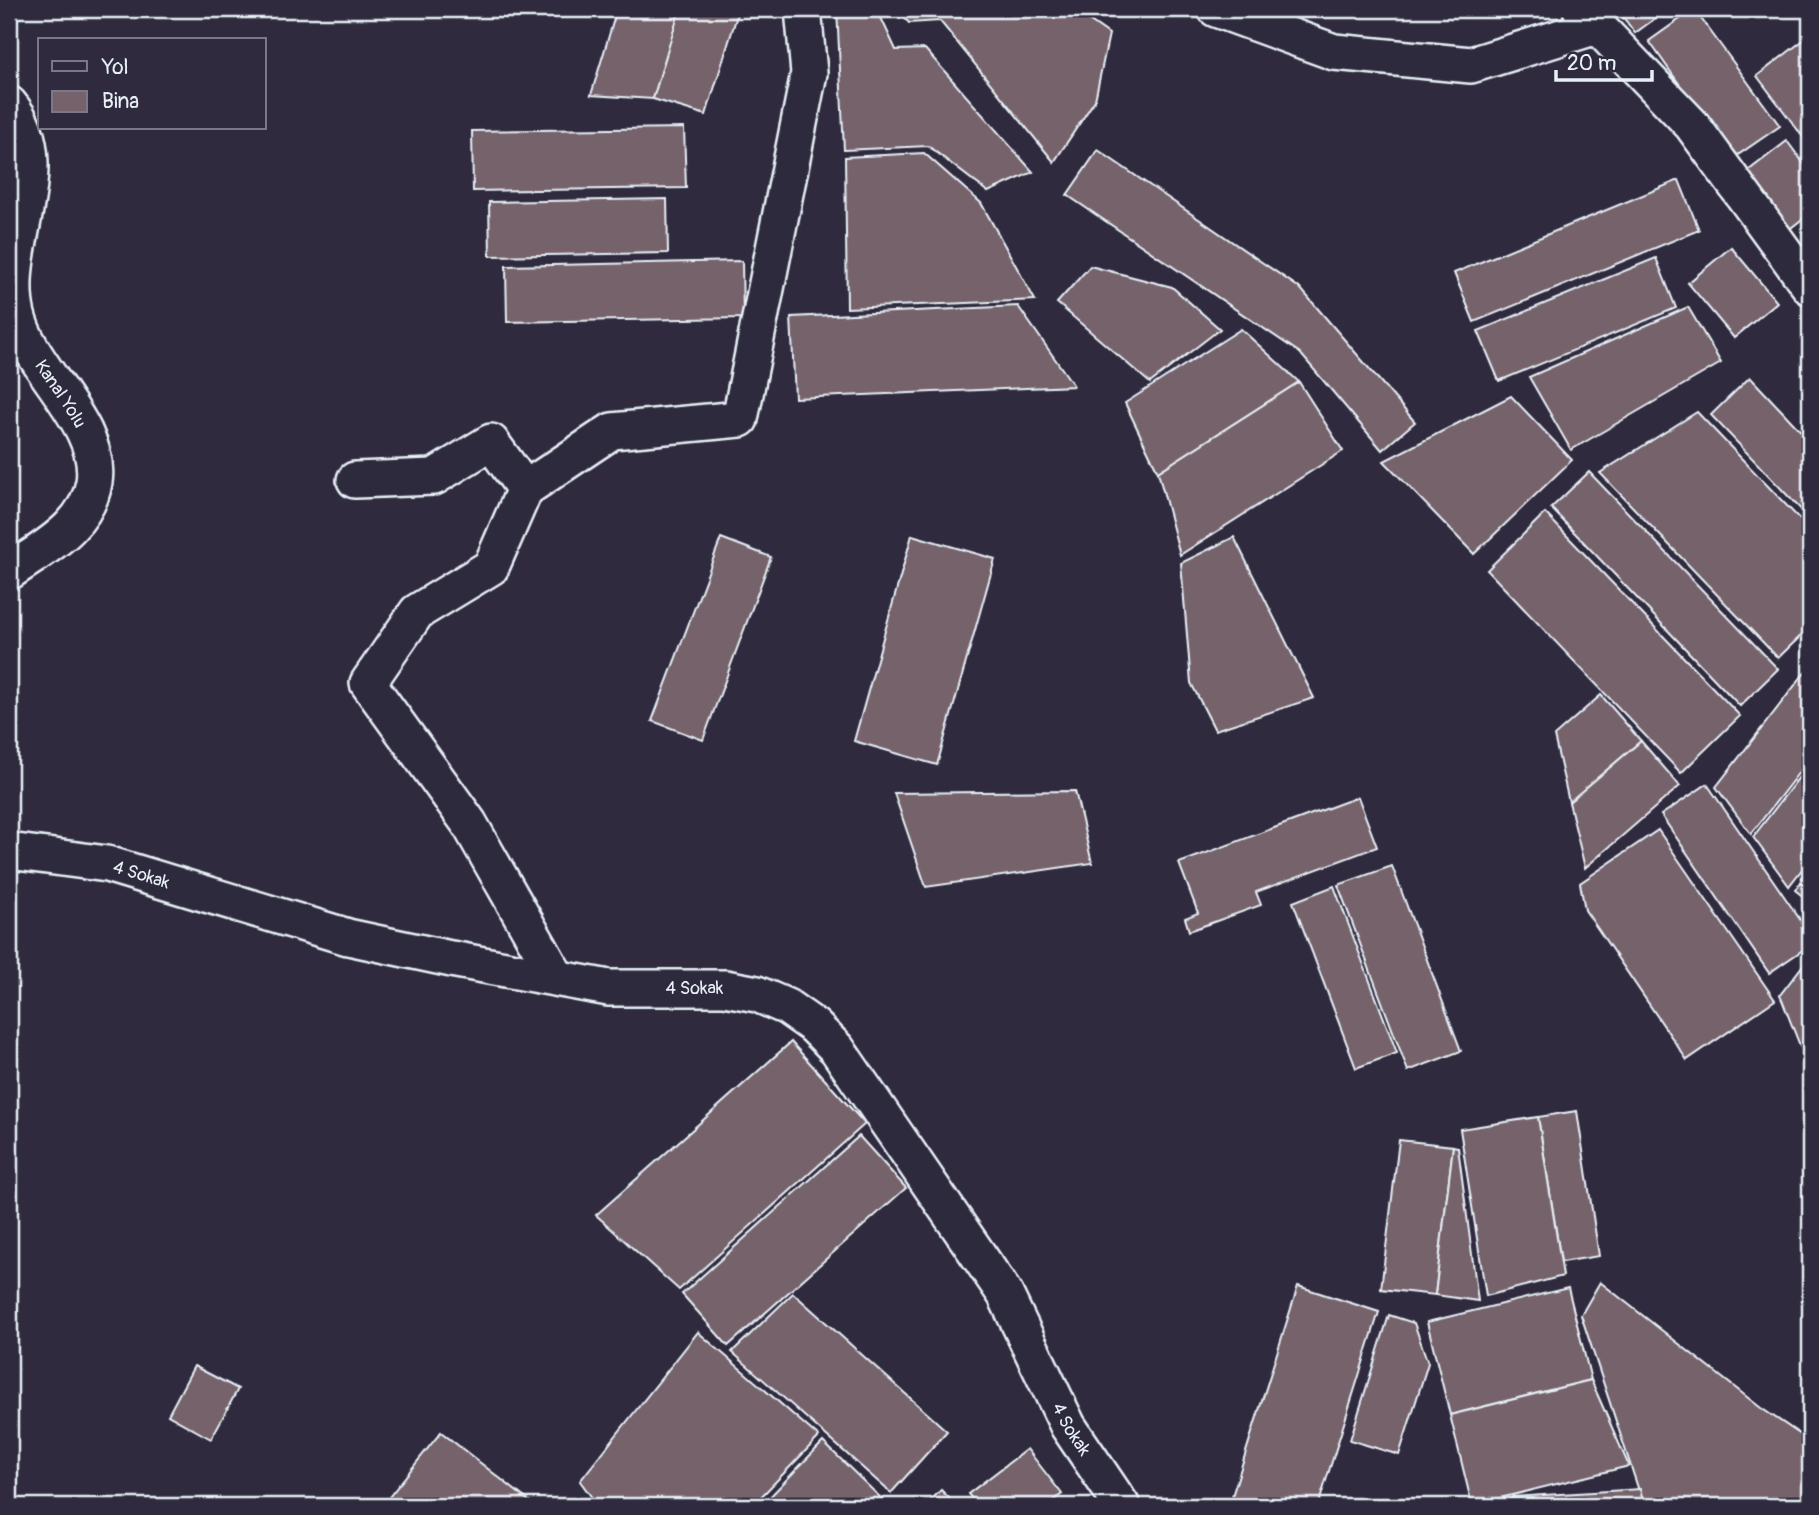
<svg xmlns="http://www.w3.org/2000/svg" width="1819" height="1515" font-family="Pangolin,sans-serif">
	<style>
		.building { fill: #76626a; stroke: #e8f1f8; stroke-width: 2 }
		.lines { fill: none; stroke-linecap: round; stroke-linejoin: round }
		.minor-casing { stroke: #e8f1f8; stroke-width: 40 }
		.minor { stroke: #2f2a3d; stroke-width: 35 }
		.labels { text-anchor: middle; stroke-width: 7; stroke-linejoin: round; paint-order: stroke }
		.street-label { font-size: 18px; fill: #e8f1f8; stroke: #2f2a3d }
	</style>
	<rect width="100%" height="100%" fill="#2f2a3d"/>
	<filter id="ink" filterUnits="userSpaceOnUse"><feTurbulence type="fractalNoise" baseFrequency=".0143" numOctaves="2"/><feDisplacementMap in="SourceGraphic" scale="14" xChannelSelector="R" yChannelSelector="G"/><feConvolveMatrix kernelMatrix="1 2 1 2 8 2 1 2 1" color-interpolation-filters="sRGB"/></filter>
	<g filter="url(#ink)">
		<g class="building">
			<polygon points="617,9 680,9 653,99 591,95"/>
			<polygon points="680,9 739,9 706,115 653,99"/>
			<polygon points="837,9 877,9 896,50 925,49 1033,172 988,192 928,146 844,150"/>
			<polygon points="896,9 1073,9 1109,34 1095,100 1054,162 940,21 909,23"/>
			<polygon points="1617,9 1668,9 1635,33"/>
			<polygon points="1694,9 1780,126 1732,159 1649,41"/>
			<polygon points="1810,35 1810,146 1757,76"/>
			<polygon points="684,128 686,188 473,191 472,131"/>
			<polygon points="1787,141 1810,172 1810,213 1787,231 1744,174"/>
			<polygon points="1098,150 1301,289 1415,422 1382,450 1300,353 1067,195"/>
			<polygon points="924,153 981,203 1035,300 847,308 845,157"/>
			<polygon points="1679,180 1699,230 1474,322 1454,273"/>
			<polygon points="667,199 668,253 490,256 489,202"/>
			<polygon points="1731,247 1777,302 1734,338 1688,283"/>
			<polygon points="1656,258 1676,308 1499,381 1478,331"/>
			<polygon points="742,261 743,318 507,322 506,266"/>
			<polygon points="1090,266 1172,287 1220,329 1150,383 1057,303"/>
			<polygon points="1018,306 1074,386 795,398 791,317"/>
			<polygon points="1688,307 1721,363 1571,450 1529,377"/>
			<polygon points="1241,329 1299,382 1158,472 1125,403"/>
			<polygon points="1750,377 1810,441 1810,519 1711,415"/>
			<polygon points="1299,382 1343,451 1180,555 1158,472"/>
			<polygon points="1511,396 1572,460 1474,554 1384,461"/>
			<polygon points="1697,412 1810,530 1810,627 1778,658 1600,473"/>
			<polygon points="1589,472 1778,669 1740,706 1551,508"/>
			<polygon points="1545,513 1740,716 1681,773 1487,570"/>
			<polygon points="912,535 995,559 937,765 854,741"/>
			<polygon points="1234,537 1314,698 1215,730 1191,683 1181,563"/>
			<polygon points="721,538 771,557 703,740 652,721"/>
			<polygon points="1810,666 1810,758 1751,834 1716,787"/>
			<polygon points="1601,695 1641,741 1569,802 1554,736"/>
			<polygon points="1641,741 1680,786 1585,868 1569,802"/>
			<polygon points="1810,763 1810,859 1789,886 1753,837"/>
			<polygon points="1707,784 1810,934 1810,945 1769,973 1661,815"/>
			<polygon points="1075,791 1092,863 926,887 894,793"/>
			<polygon points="1358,797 1377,847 1256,892 1261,905 1189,931 1185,918 1198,913 1179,863"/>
			<polygon points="1658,830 1775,1000 1687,1060 1585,910 1580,883"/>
			<polygon points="1392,866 1461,1051 1408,1071 1338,885"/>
			<polygon points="1810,870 1810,902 1795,890"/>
			<polygon points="1334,886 1397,1053 1356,1068 1293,902"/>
			<polygon points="1810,956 1810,1071 1780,995"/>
			<polygon points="791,1042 865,1124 679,1290 596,1215"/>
			<polygon points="1577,1111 1599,1256 1561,1262 1538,1117"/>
			<polygon points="1538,1117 1563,1276 1486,1296 1460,1129"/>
			<polygon points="859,1136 906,1188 728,1346 682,1294"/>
			<polygon points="1399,1140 1453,1146 1435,1295 1381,1289"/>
			<polygon points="1453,1146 1458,1147 1478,1301 1435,1295"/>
			<polygon points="1600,1282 1761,1408 1810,1441 1810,1506 1644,1506 1581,1315"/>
			<polygon points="1298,1286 1379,1312 1318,1506 1229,1506"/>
			<polygon points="1568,1288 1591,1380 1450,1415 1427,1322"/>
			<polygon points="793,1293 947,1431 891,1493 732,1352"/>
			<polygon points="1389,1315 1414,1323 1428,1363 1399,1455 1350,1440"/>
			<polygon points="698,1332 819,1437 752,1506 598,1506 580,1481"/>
			<polygon points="194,1366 238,1389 211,1439 168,1415"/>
			<polygon points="1591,1380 1629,1466 1472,1505 1450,1415"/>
			<polygon points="441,1432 530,1502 527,1506 382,1506"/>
			<polygon points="823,1442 885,1502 881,1506 761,1506"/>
			<polygon points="1027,1449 1062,1494 1047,1506 978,1506 968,1494"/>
			<polygon points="1640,1489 1644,1506 1519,1506 1513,1497"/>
			<polygon points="941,1490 957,1506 925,1506"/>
			<polygon points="1513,1497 1519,1506 1498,1506"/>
		</g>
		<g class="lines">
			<defs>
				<g id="minor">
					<polyline points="1216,9 1334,52 1471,65 1597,26"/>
					<polyline points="1581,9 1692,125 1810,287"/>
					<path id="s1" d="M 9,104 C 60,164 0,245 17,315 C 30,370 103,424 94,482 C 87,527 43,548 9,572"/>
					<polyline points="355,480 434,477 491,442 525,489 491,567 417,612 368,683 469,823 557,978"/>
					<polyline points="525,489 612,431 740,419 809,73 803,9"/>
					<path id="s2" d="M 9,851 L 107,864 L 348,937 L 451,959 L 609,988 L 725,988 L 757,994 L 787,1007 L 814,1026 L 837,1049 L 1005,1294 L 1068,1426 L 1122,1506"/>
				</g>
			</defs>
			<use href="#minor" class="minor-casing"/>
			<use href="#minor" class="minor"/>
		</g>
	</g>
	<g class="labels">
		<g class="street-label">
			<text dy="6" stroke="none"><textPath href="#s1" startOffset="308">Kanal Yolu</textPath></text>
			<text dy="6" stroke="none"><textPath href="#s2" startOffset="135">4 Sokak</textPath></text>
			<text dy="6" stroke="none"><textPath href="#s2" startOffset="702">4 Sokak</textPath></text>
			<text dy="6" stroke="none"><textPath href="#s2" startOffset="1311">4 Sokak</textPath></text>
		</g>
	</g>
	<rect width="1819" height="1515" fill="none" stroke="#2f2a3d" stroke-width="35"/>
	<rect x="18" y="18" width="1784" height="1480" fill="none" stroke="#e8f1f8" stroke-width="2.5" filter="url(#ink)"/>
	<rect x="38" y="38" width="228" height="91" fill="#2f2a3d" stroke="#797a88" stroke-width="2"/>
	<rect x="52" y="61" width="35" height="10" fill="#2f2a3d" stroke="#797a88" stroke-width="2"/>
	<text x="102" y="74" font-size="21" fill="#e8f1f8">Yol</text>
	<rect x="52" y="91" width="35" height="21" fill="#76626a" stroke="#797a88" stroke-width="2"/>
	<text x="102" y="108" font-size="21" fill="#e8f1f8">Bina</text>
	<path d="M1556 70v10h96v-10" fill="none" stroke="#e8f1f8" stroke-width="3.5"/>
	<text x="1567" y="70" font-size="21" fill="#e8f1f8" stroke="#2f2a3d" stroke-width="5" paint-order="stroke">20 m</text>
</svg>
